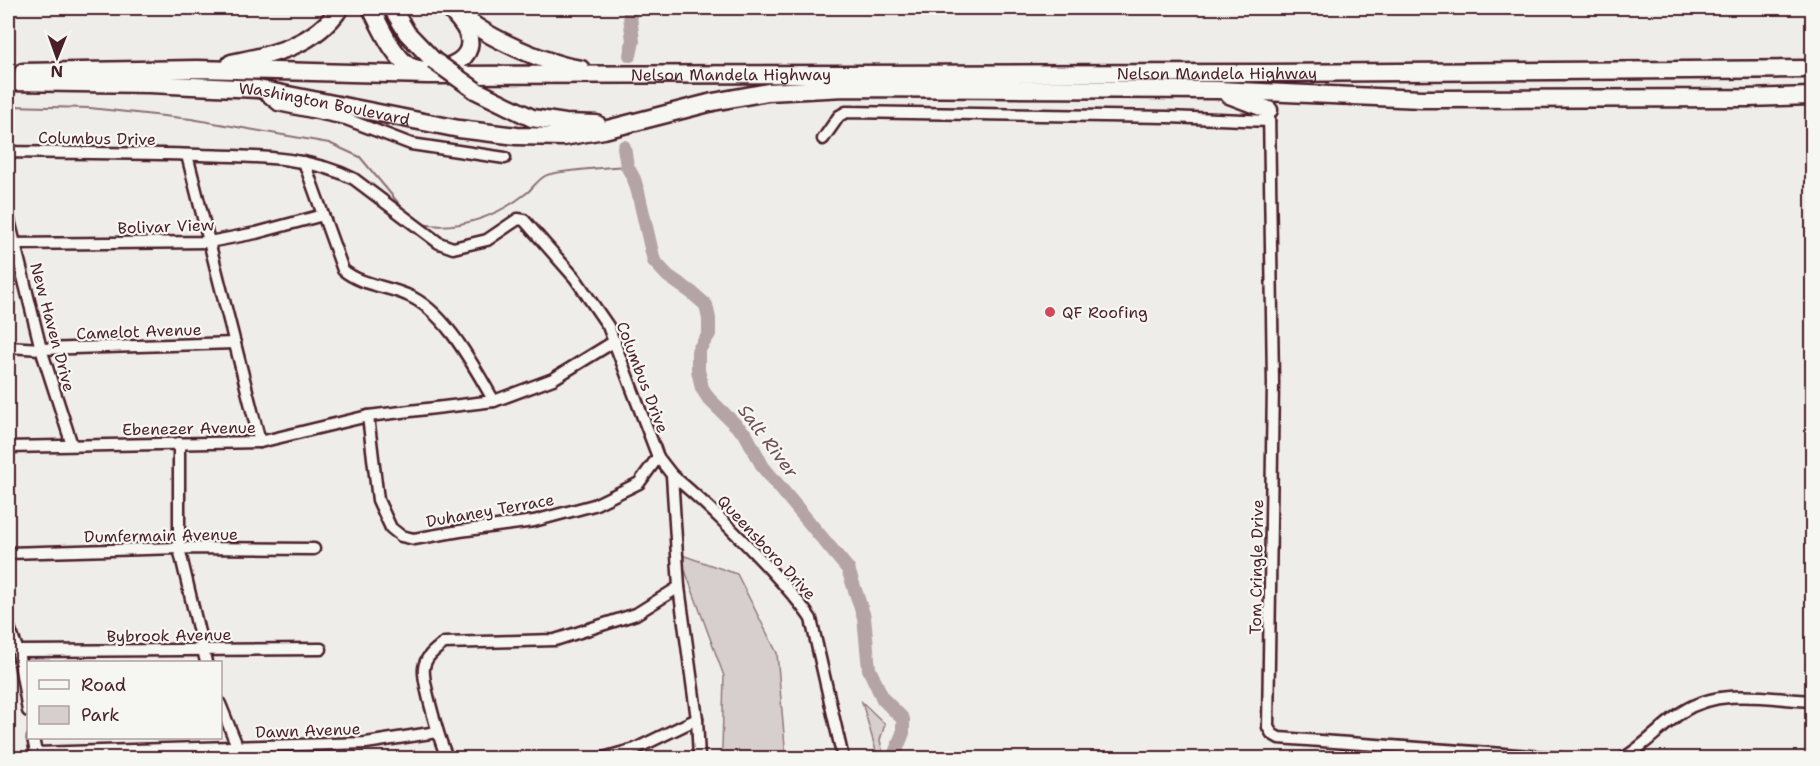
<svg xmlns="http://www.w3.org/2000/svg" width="1820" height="766" font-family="'Shantell Sans',sans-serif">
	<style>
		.green { fill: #d7cfce; stroke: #90777c; stroke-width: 1.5 }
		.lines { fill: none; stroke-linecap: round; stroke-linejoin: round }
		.stream { stroke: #8a6f74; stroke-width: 2 }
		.river { stroke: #b4a4a5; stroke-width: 14 }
		.minor-casing { stroke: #4a1f2b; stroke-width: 15 }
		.highway-casing { stroke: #4a1f2b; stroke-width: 21 }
		.minor { stroke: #f6f6f2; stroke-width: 10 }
		.highway { stroke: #f6f6f2; stroke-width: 16 }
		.highway-bridge-casing { stroke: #4a1f2b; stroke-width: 21; stroke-linecap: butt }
		.highway-bridge { stroke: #f6f6f2; stroke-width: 16 }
		.poi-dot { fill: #d1495b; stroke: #f6f6f2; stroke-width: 2 }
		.labels { text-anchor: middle; stroke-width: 4.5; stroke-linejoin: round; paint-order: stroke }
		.street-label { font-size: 16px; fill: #4a1f2b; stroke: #f6f6f2 }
		.poi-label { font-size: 16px; fill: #4a1f2b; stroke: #f6f6f2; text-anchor: start }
		.water-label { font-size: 18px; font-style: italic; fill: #6f4e56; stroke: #f6f6f2 }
	</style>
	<rect width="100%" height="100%" fill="#efedea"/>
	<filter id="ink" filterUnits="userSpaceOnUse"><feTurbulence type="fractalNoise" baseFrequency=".0167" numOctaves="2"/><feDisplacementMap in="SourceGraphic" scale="12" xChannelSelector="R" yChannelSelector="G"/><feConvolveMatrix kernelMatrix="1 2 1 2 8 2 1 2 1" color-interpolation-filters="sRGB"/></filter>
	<g filter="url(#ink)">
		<g class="green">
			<polygon points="679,554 737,574 777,653 786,758 718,758 722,748 724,676"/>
			<polygon points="862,702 885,724 880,740 884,758 878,758"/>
		</g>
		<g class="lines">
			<g class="stream">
				<polyline points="8,106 90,108 191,119 329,143 360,157 405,211"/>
				<path d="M 421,224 C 459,231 498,216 528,192 C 533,187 538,180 545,176 C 554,171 612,167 627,166"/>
			</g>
			<g class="river">
				<polyline points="629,8 633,41 630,55"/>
				<polyline points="624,147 627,166 634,179 638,192 654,261 668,276 691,292 706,305 709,319 709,334 698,351 698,370 702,388 709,399 746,435 763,467 848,569 864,617 869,669 883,699 903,719 903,733 893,758"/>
			</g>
			<defs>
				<g id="minor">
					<polyline points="262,92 278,105 346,119 411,144 505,158"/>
					<polyline points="1269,110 1273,383 1268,727 1272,734 1279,738 1559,758"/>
					<polyline points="823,139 839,116 846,112 1168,117 1269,121"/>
					<path d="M 8,152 C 72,153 136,153 201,155 C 252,157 307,155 354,179 L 439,243 L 453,248 L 487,240 L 518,219 L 524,220 L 575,278 L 608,326 L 658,457 L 672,475 L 679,587 L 697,719 L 699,758"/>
					<polyline points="187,155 260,442"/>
					<path d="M 304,162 L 343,270 C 361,285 386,286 407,295 C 445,310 474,367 494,401"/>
					<polyline points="8,216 41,349 72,445"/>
					<polyline points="8,244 209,242 256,233 323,215"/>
					<polyline points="8,347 41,349 235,343"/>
					<polyline points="368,416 378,500 391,528 401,536 414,539 460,531 534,521 594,505 639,483 658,457"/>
					<polyline points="179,443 179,548 206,662"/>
					<polyline points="8,447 260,442 368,416 494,401 553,379 615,341"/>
					<path d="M 672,475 C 706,503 736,533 766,565 C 782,583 798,599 811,619 L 843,758"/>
					<polyline points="8,553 179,548 314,549"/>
					<polyline points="8,625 18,651 28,711"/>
					<polyline points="18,651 321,649"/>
					<polyline points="220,704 242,758"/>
					<polyline points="33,738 37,758"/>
					<polyline points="36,753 366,743 437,732"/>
					<path d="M 448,758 C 441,748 422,680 424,668 C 425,657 436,649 444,643 L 555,640 L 636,614 L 679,587"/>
					<polyline points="603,758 635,749 697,719"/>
					<path d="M 1624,758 C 1645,745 1662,726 1682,712 C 1720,687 1770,699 1812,701"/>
				</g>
				<g id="highway">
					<path d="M 371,8 C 380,26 390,49 405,63 C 422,78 475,68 469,38 C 467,26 456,17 449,8"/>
					<polyline points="392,8 407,33 433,60"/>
					<path d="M 461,15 C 487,38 547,64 581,69"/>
					<path d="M 231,63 C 273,55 315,45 340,8"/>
					<path id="s1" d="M 23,72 L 197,69 L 427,75 L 1268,73 L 1812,69"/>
					<path id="s2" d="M 8,82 L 149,84 L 258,89 L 459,129 L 517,136 L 563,137 L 604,130 L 713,102 L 768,92 L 845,88 L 1217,90 L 1421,99 L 1748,98 L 1812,96"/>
					<polyline points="475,90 532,118 565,123 597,124"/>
					<polyline points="1229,95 1269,110"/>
				</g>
			</defs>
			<use href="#minor" class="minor-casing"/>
			<use href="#highway" class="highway-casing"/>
			<use href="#minor" class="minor"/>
			<use href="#highway" class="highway"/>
			<defs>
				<polyline id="highway-bridge" points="433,60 475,90"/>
			</defs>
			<use href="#highway-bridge" class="highway-bridge-casing"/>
			<use href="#highway-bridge" class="highway-bridge"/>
		</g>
	</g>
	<circle class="poi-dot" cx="1050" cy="312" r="6"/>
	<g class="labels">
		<g class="street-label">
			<text dy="6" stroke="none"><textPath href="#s1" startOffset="1194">Nelson Mandela Highway</textPath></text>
			<text dy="6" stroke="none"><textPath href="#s1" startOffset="708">Nelson Mandela Highway</textPath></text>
			<text dy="6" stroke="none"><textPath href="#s2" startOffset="318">Washington Boulevard</textPath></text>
			<text transform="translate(97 138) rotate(1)" y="6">Columbus Drive</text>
			<text transform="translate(166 226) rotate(-2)" y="6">Bolivar View</text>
			<text transform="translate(53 327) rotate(75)" y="6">New Haven Drive</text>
			<text transform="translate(139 331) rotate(-2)" y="6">Camelot Avenue</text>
			<text transform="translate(643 377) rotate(69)" y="6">Columbus Drive</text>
			<text transform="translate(189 428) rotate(-1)" y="6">Ebenezer Avenue</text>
			<text transform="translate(490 510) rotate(-10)" y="6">Duhaney Terrace</text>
			<text transform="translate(161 535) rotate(-1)" y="6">Dumfermain Avenue</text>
			<text transform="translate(767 547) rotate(47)" y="6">Queensboro Drive</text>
			<text transform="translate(1256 567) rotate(-89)" y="6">Tom Cringle Drive</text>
			<text transform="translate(169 635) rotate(-1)" y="6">Bybrook Avenue</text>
			<text transform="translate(308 730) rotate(-2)" y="6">Dawn Avenue</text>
		</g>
		<g class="poi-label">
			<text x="1062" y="318">QF Roofing</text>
		</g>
		<g class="water-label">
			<text transform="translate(768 441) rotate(53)" y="6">Salt River</text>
		</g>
	</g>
	<rect width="1820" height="766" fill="none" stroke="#f6f6f2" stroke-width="30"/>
	<rect x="15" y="15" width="1790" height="736" fill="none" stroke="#4a1f2b" stroke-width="2" filter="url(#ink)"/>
	<rect x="27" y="661" width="195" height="78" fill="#f6f6f2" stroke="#b1a0a2" stroke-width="1.5"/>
	<rect x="39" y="680" width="30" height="9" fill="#f6f6f2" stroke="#b1a0a2" stroke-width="1.5"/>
	<text x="81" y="691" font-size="18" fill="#4a1f2b">Road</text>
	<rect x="39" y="706" width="30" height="18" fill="#d7cfce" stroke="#b1a0a2" stroke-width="1.5"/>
	<text x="81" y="721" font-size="18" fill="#4a1f2b">Park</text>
	<g transform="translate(57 57) rotate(181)" stroke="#f6f6f2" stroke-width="4.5" paint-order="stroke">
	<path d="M0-4.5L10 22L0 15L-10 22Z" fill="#4a1f2b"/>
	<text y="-9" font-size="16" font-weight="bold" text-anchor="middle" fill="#4a1f2b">N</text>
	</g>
</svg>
